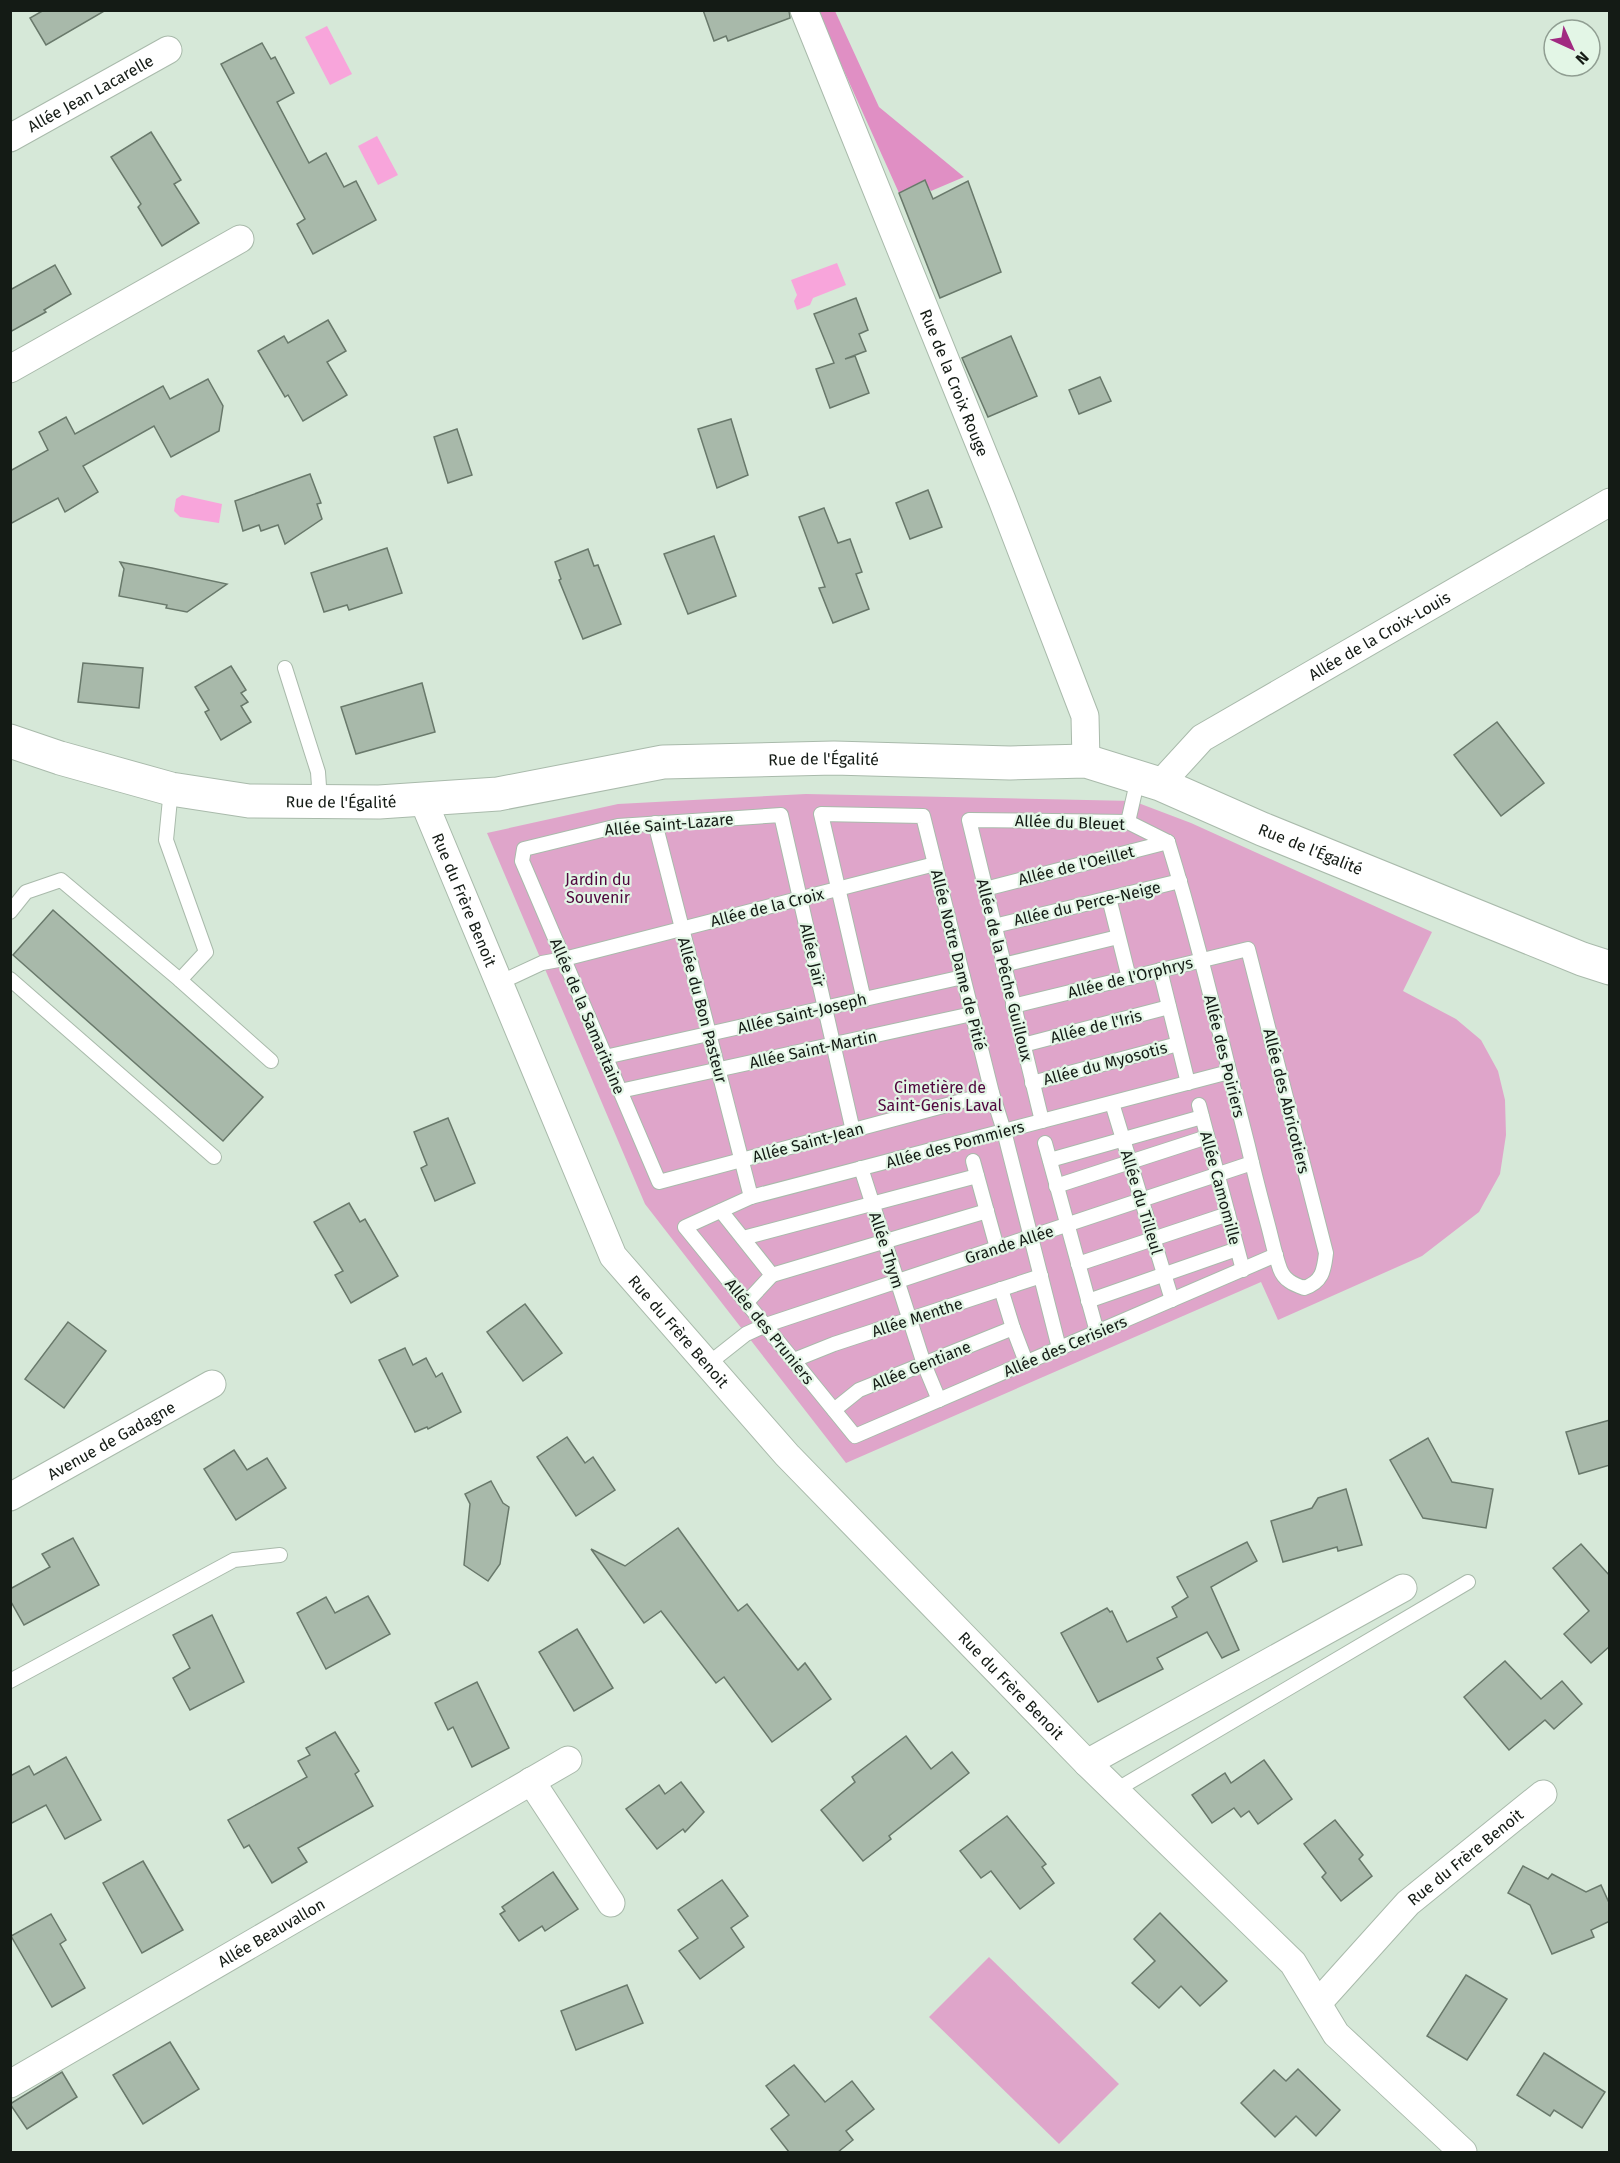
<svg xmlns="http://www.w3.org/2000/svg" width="1620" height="2163" font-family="'Fira Sans',sans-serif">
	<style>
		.green { fill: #dfa5ca }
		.forest { fill: #e08fc4 }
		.water { fill: #f8a5db }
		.building { fill: #a8b9aa; stroke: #69796b; stroke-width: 1.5 }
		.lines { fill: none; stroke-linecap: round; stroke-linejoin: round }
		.lane-casing { stroke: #a9baab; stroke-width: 16 }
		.street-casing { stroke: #a9baab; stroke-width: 29 }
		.secondary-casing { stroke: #a9baab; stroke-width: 35 }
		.lane { stroke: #fff; stroke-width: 14 }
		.street { stroke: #fff; stroke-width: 27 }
		.secondary { stroke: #fff; stroke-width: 33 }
		.labels { text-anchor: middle; stroke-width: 4.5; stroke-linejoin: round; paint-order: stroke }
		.street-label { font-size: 16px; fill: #141b15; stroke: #e3f6e6 }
		.park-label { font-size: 16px; fill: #4f053d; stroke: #e3f6e6 }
	</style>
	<rect width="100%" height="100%" fill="#d6e8d8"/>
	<g class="green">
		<polygon points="806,794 1133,801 1191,823 1432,932 1403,991 1456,1019 1481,1040 1498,1071 1505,1100 1506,1135 1500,1174 1479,1212 1422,1256 1278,1320 1261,1282 846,1463 645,1204 487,833 618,804"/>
		<polygon points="989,1957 1119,2084 1059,2144 929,2017"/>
	</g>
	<polygon class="forest" points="817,11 835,11 879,107 964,177 931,191 924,180 899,193"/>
	<g class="water">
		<polygon points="327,26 352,74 330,85 305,37"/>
		<polygon points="377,136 398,175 378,185 358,146"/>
		<polygon points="837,263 846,285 813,298 810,305 797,310 794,301 797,295 791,280"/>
		<polygon points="182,495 222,504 219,523 180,517 174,511 176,499"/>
	</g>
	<g class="building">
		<polygon points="44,10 106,10 46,45 30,18"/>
		<polygon points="703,10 789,10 790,18 728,41 726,36 714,41"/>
		<polygon points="262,43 271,59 275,57 294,93 277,102 309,163 326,153 344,187 356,181 376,220 313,254 297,224 305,219 221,64"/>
		<polygon points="151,132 181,180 174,184 199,223 162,246 138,207 141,204 111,157"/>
		<polygon points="925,180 933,199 968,181 1001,272 940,298 899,193"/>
		<polygon points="55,265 71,294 44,310 46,312 10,332 10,290"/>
		<polygon points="856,298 868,330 859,334 866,351 845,359 855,356 869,393 830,408 816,369 834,363 814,314"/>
		<polygon points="328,320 346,351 327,362 347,395 303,421 288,395 285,397 258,351 284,336 288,343"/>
		<polygon points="1011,336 1037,396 988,417 962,358"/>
		<polygon points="1100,377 1111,401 1079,414 1069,390"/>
		<polygon points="208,379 223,406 219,431 171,457 154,426 83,466 98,492 65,512 58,498 10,524 10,471 48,450 39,432 66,417 75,434 163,386 170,399"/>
		<polygon points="731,419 748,475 717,488 698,429"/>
		<polygon points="457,429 472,475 448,483 434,437"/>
		<polygon points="310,474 321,503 317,504 322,519 285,544 278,525 261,531 259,525 243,531 235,501"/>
		<polygon points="928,490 942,527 910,539 896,503"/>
		<polygon points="824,508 838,543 850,539 862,572 856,574 869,609 833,623 819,588 825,587 799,517"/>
		<polygon points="714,536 736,596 688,614 664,554"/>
		<polygon points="387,548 402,593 349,610 347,605 324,612 311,573"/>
		<polygon points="588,549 594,566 598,565 621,624 583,639 559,580 561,579 555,562"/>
		<polygon points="120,562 152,568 227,584 187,612 166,608 167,605 119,596 124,569"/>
		<polygon points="83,663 143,668 139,708 78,702"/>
		<polygon points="231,666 246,690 241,693 248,702 241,706 251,722 221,740 205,712 209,710 195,687"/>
		<polygon points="422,683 435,732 356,754 341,707"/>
		<polygon points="1497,722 1544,783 1501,816 1454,755"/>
		<polygon points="53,910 263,1097 223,1141 13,955"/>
		<polygon points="448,1118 475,1183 435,1201 421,1168 427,1165 414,1132"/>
		<polygon points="349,1203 360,1222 365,1219 398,1276 351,1303 335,1275 343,1271 314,1222"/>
		<polygon points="525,1304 562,1353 523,1381 487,1332"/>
		<polygon points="68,1322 106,1351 64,1408 25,1379"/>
		<polygon points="405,1348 413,1365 426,1358 436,1377 442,1373 461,1412 428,1429 427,1427 415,1432 379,1360"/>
		<polygon points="1610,1420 1610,1465 1579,1474 1566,1432"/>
		<polygon points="567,1437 585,1463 593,1457 615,1490 576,1516 537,1457"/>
		<polygon points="1428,1438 1452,1482 1493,1489 1486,1528 1423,1518 1390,1460"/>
		<polygon points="234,1450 247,1470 267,1458 286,1488 236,1520 204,1469"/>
		<polygon points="491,1481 503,1503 509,1507 500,1564 488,1581 464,1565 470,1504 465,1494"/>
		<polygon points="1346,1489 1362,1545 1338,1551 1337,1547 1283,1562 1271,1521 1312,1508 1318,1498"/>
		<polygon points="678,1528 738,1611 747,1604 798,1670 805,1663 831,1699 772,1742 724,1677 716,1683 661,1611 644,1623 591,1549 625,1566"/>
		<polygon points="73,1538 99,1585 24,1625 10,1600 10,1589 50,1567 42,1554"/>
		<polygon points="1247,1542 1257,1561 1211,1587 1239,1650 1222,1658 1207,1632 1157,1658 1163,1669 1098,1702 1061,1633 1107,1608 1110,1612 1112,1611 1127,1642 1177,1617 1172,1607 1188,1597 1177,1577"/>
		<polygon points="1581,1544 1610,1576 1610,1646 1591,1663 1564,1634 1589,1611 1553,1568"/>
		<polygon points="368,1596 390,1634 326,1669 297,1613 326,1597 335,1613"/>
		<polygon points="212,1615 244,1682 190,1710 173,1678 190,1668 173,1635"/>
		<polygon points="577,1629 613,1688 574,1711 539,1652"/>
		<polygon points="1505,1661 1541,1699 1562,1681 1582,1704 1554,1729 1545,1720 1509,1750 1464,1697"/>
		<polygon points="477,1682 509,1748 472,1767 453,1727 448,1730 435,1703"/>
		<polygon points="335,1732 359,1771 355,1774 373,1806 298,1848 307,1862 272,1883 249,1845 244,1848 228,1820 307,1777 298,1761 310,1755 306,1748"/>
		<polygon points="906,1736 931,1769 952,1752 969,1773 889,1836 891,1839 863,1861 821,1810 855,1782 852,1777"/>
		<polygon points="66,1757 101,1820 65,1839 46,1805 10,1824 10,1776 29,1766 34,1775"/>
		<polygon points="1264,1760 1292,1799 1258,1824 1249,1811 1241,1817 1234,1808 1212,1823 1192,1795 1225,1773 1231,1783"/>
		<polygon points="681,1782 704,1812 685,1832 683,1829 657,1849 626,1809 659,1785 665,1794"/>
		<polygon points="1007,1816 1046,1864 1042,1867 1054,1883 1020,1909 991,1871 981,1878 960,1851"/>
		<polygon points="1335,1820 1363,1855 1359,1859 1372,1876 1341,1901 1322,1877 1326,1873 1304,1844"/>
		<polygon points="143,1861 183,1930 142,1953 103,1883"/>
		<polygon points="1523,1866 1548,1879 1552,1874 1586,1892 1601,1885 1610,1905 1610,1921 1591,1930 1594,1937 1552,1954 1530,1905 1508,1893"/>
		<polygon points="553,1872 578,1909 545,1931 542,1926 519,1941 500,1914 505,1911 502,1907"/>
		<polygon points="722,1880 748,1916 731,1928 744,1947 700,1979 679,1951 698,1938 678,1910"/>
		<polygon points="1160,1913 1227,1981 1200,2006 1181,1986 1159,2008 1132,1983 1155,1961 1134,1939"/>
		<polygon points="51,1914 66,1940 60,1944 85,1988 52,2007 11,1936"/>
		<polygon points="1466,1975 1507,1999 1467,2060 1427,2036"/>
		<polygon points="627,1985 643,2023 576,2050 561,2011"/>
		<polygon points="170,2042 199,2089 143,2124 113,2075"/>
		<polygon points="1544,2053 1605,2092 1582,2128 1554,2110 1550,2116 1517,2095"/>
		<polygon points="794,2065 825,2102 852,2081 874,2109 846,2131 853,2140 838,2152 789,2152 771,2129 789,2115 766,2086"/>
		<polygon points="1298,2069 1340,2110 1316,2136 1296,2116 1275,2137 1241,2103 1274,2070 1286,2081"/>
		<polygon points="62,2072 77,2097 27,2129 10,2104"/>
	</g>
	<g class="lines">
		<defs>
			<g id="lane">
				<polyline points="285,668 318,772 320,801"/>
				<polyline points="1128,822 1138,778"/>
				<polyline points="655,823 751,1197"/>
				<polyline points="985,889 1168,842"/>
				<polyline points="1109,898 1129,978"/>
				<polyline points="10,912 26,892 61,880 180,980 206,952 166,840 171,789"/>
				<polyline points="994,926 1180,881"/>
				<polyline points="1003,965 1118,937"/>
				<polyline points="1160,970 1188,1083"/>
				<polyline points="10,979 214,1157"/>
				<polyline points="180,980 271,1061"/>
				<polyline points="499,983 542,963 564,959 935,864"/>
				<polyline points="864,1000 821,814 923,816 992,1093 1004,1131 1059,1348"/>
				<path d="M 1013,1006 L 1248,949 L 1326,1253 C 1324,1271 1322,1282 1304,1288 C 1293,1284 1284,1280 1280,1269 C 1275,1255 1272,1240 1268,1225 C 1261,1199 1254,1172 1248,1146 C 1222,1044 1199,942 1168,842"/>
				<polyline points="1023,1045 1169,1007"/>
				<polyline points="605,1057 963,977"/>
				<polyline points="1229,1072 751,1197 685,1227 855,1436 1276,1255"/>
				<polyline points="1032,1083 1178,1044"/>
				<polyline points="620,1091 972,1014"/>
				<polyline points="1112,1103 1172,1300"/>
				<polyline points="1199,1105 1243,1270"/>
				<polyline points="1042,1121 969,820 1128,822 1168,842"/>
				<path d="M 853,1131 L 781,815 L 618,826 L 524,849 L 522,861 L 659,1182 C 769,1152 881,1123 992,1093"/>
				<polyline points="1045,1143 1097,1332"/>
				<polyline points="1050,1160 1202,1117"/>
				<polyline points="973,1161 997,1248"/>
				<polyline points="861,1168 924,1364 939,1400"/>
				<polyline points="1056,1186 1207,1137"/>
				<polyline points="721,1211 772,1275 747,1302"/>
				<polyline points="743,1238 977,1176"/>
				<polyline points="1078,1264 1228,1214"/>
				<polyline points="772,1275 987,1211"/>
				<polyline points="1001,1289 1013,1328 1026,1362"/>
				<polyline points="1088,1301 1237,1249"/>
				<polyline points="794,1360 834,1344 1041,1276"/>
				<polyline points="708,1364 746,1334 766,1325 1252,1163"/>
				<polyline points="834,1410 859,1390 1013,1328"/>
				<polyline points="10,1681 234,1560 280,1555"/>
				<polyline points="1116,1790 1468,1582"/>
			</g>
			<g id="street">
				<path id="s1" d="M 804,10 L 1002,500 L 1085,716 L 1086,761"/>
				<path id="s2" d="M 10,138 L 168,50"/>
				<polyline points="10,369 240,239"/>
				<path id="s3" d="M 1160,784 L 1202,738 L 1610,502"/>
				<path id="s4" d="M 423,800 L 613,1256 L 787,1455 L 1087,1763 L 1293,1963 L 1336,2034 L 1463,2152"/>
				<path id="s5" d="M 10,1497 L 212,1384"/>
				<polyline points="1087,1763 1403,1588"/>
				<polyline points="531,1781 611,1903"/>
				<path id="s6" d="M 1318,2003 L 1408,1903 L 1543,1794"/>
				<path id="s7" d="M 10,2084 L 568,1760"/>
			</g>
			<g id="secondary">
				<path id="s8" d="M 10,741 L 60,758 L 171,789 L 249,801 L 379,802 L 498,794 L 663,762 L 834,758 L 1010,763 L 1086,761 L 1160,784 L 1262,829 L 1582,959 L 1610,968"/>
			</g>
		</defs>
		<use href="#lane" class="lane-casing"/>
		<use href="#street" class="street-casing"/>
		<use href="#secondary" class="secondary-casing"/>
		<use href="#lane" class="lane"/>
		<use href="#street" class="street"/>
		<use href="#secondary" class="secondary"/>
	</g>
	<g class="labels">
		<g class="street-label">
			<text dy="6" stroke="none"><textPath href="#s2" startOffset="92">Allée Jean Lacarelle</textPath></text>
			<text dy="6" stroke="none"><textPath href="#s1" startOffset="402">Rue de la Croix Rouge</textPath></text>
			<text dy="6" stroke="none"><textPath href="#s3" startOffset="267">Allée de la Croix-Louis</textPath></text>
			<text dy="6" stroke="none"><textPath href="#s8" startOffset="825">Rue de l'Égalité</textPath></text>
			<text dy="6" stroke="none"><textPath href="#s8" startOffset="339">Rue de l'Égalité</textPath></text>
			<text transform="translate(1070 822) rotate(2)" y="6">Allée du Bleuet</text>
			<text transform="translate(669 824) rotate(-5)" y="6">Allée Saint-Lazare</text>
			<text dy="6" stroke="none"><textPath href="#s8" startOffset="1329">Rue de l'Égalité</textPath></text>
			<text transform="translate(1076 865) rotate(-14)" y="6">Allée de l'Oeillet</text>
			<text dy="6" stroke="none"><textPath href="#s4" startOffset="108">Rue du Frère Benoit</textPath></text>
			<text transform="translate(1087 903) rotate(-13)" y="6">Allée du Perce-Neige</text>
			<text transform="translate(767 907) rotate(-14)" y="6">Allée de la Croix</text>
			<text transform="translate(813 955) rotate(77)" y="6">Allée Jaïr</text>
			<text transform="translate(959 960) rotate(76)" y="6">Allée Notre Dame de Pitié</text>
			<text transform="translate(1005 970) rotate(76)" y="6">Allée de la Pêche Guilloux</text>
			<text transform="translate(1130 977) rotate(-14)" y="6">Allée de l'Orphrys</text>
			<text transform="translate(703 1010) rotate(75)" y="6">Allée du Bon Pasteur</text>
			<text transform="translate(802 1013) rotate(-13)" y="6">Allée Saint-Joseph</text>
			<text transform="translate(588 1016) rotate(67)" y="6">Allée de la Samaritaine</text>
			<text transform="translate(1096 1026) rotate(-14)" y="6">Allée de l'Iris</text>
			<text transform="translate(813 1049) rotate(-12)" y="6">Allée Saint-Martin</text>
			<text transform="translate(1225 1056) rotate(76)" y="6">Allée des Poiriers</text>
			<text transform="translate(1105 1063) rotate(-15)" y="6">Allée du Myosotis</text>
			<text transform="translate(1287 1101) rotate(76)" y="6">Allée des Abricotiers</text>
			<text transform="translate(808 1142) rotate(-15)" y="6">Allée Saint-Jean</text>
			<text transform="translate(955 1144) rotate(-15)" y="6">Allée des Pommiers</text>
			<text transform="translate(1221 1188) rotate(75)" y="6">Allée Camomille</text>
			<text transform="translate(1142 1202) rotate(73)" y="6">Allée du Tilleul</text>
			<text transform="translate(1009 1244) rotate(-18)" y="6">Grande Allée</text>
			<text transform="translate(887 1250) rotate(72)" y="6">Allée Thym</text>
			<text transform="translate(917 1317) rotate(-18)" y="6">Allée Menthe</text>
			<text dy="6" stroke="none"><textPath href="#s4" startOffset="594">Rue du Frère Benoit</textPath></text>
			<text transform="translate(770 1331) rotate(51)" y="6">Allée des Pruniers</text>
			<text transform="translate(1065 1346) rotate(-23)" y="6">Allée des Cerisiers</text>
			<text transform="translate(921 1365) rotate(-22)" y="6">Allée Gentiane</text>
			<text dy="6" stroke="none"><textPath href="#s5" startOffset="116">Avenue de Gadagne</textPath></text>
			<text dy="6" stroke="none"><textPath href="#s4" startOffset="1080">Rue du Frère Benoit</textPath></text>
			<text dy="6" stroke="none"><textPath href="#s6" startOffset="208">Rue du Frère Benoit</textPath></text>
			<text dy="6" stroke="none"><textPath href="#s7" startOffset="302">Allée Beauvallon</textPath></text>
		</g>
		<g class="park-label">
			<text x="598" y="885">Jardin du<tspan x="598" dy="18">Souvenir</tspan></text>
			<text x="940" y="1093">Cimetière de<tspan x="940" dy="18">Saint-Genis Laval</tspan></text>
		</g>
	</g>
	<rect width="1620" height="2163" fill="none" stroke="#141b15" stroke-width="24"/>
	<g transform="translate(1572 48) rotate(135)"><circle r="28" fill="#e3f6e6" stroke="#909e92" stroke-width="1.5"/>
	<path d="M0-4.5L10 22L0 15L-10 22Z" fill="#a12a81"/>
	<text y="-9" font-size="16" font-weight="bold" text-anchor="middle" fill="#141b15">N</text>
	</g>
</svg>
